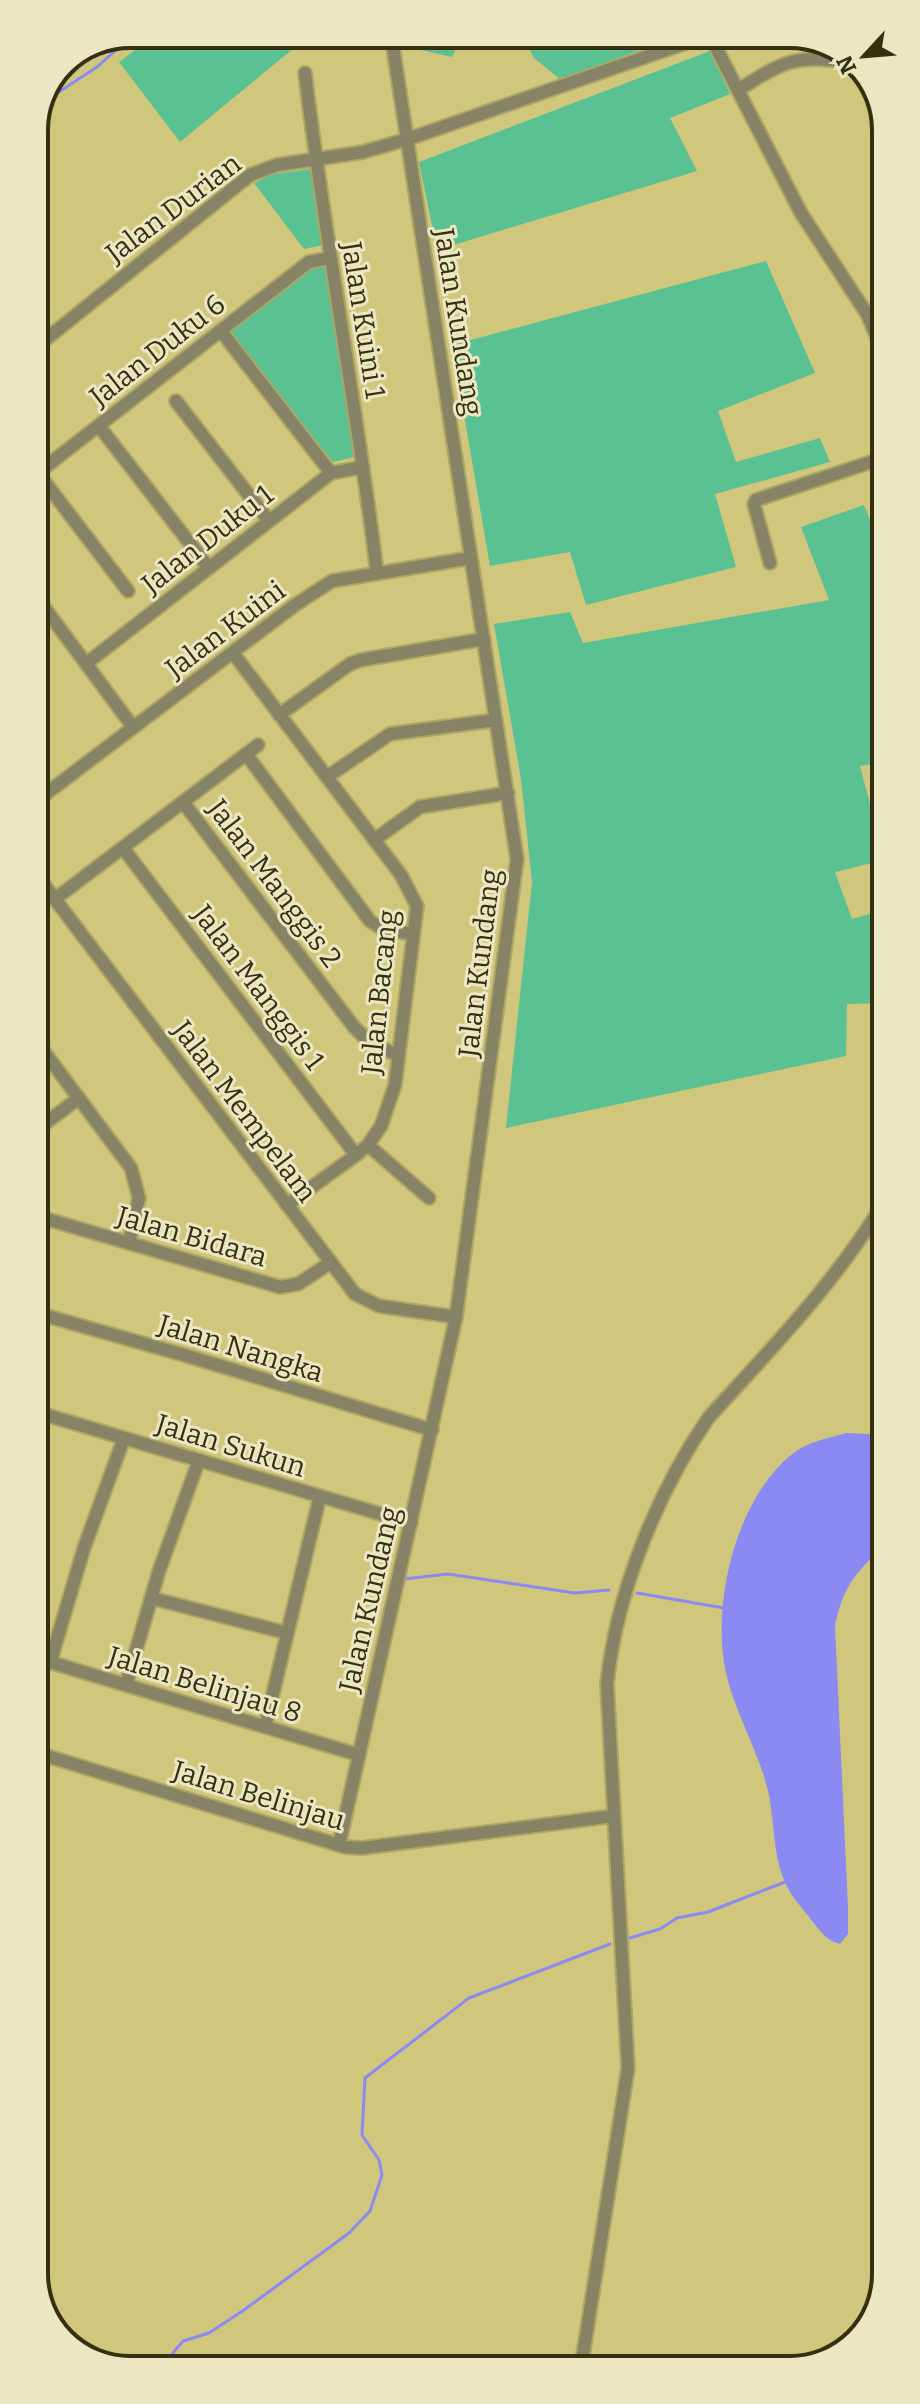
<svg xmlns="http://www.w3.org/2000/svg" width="920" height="2404" font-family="Bitter,serif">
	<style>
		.green { fill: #5ac193 }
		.water { fill: #8b8af3 }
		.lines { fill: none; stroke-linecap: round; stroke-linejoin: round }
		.stream { stroke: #8b8af3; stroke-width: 3 }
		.minor-casing { stroke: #aea665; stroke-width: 16 }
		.minor { stroke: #878366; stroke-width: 12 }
		.labels { text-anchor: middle; stroke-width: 6; stroke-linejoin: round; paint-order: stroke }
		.street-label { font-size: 28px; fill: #343011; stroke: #ebe7c3 }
		.rim { fill: none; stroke: #343011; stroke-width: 4 }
	</style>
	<rect width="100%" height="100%" fill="#d0c77d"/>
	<g class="green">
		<polygon points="157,34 311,34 180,142 119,62"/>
		<polygon points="410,34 464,34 452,57 412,48"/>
		<polygon points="521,34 681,34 561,80 534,58"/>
		<polygon points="112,41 65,81 57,73 63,62"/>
		<polygon points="710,51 730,94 670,118 697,171 437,250 419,162"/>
		<polygon points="311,169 323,245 304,249 254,183 274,174"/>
		<polygon points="766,261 815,373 718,411 736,462 820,438 830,462 715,494 736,567 586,605 570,552 490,566 452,345"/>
		<polygon points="326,265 354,457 333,462 229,330 310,267"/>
		<polygon points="864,505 883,551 884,762 860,766 870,804 884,801 884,860 835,872 852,919 884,910 884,1003 847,1004 846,1056 506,1128 532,882 521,779 494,624 570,612 583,643 829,600 801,527"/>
	</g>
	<path class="water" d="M 847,1433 L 885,1435 L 885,1546 C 855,1572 843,1587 835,1626 L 848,1908 L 848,1934 L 840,1944 C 827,1941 821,1932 813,1922 C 803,1909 791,1897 785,1882 C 772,1854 775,1817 767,1787 C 757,1748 735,1713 726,1673 C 711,1605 735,1501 791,1455 C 806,1442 828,1438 847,1433 Z"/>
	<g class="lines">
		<g class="stream">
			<polyline points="45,101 97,67 134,34"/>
			<polyline points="404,1579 448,1574 575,1593 609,1590"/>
			<polyline points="637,1593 724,1608"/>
			<polyline points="630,1938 660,1929 677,1918 708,1912 785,1882"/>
			<polyline points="167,2360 183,2341 209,2333 244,2310 349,2233 370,2211 382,2175 379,2160 362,2135 365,2078 469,1998 610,1944"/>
		</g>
		<defs>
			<g id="minor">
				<polyline points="709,34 801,213 867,314 883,351"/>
				<path d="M 305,73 C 325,241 357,406 377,573"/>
				<path d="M 738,90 C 789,58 795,55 856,63"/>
				<polyline points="221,331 331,473"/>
				<polyline points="35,348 250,175 277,165 363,152 408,139 709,35"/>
				<polyline points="176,401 269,521"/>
				<polyline points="99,426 209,568"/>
				<polyline points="38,473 128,591"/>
				<polyline points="35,475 309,262 330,258"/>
				<polyline points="770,563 754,504 756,500 883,458"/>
				<polyline points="35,595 133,727"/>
				<polyline points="233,653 401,875 417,906 395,1085 381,1126 368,1145 356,1155 287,1205"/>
				<polyline points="87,663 331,473 363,467"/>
				<polyline points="279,715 350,664 361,660 484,639"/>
				<polyline points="246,754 370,921 383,929 413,934"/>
				<polyline points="327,777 390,734 496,720"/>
				<polyline points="35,802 295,605 332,581 471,558"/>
				<polyline points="183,802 354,1027 367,1040 398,1056"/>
				<polyline points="374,840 420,807 508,793"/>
				<polyline points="123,848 356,1155"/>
				<polyline points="35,873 355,1294 379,1306 456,1317"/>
				<polyline points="55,899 258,745"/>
				<polyline points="36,1041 131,1168 139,1198 129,1243"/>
				<polyline points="36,1130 79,1098"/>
				<polyline points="368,1145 429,1198"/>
				<polyline points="36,1216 280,1287 298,1284 330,1263"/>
				<polyline points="36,1313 184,1355 432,1430"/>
				<polyline points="36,1412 411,1523"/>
				<polyline points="36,1436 44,1414"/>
				<polyline points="151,1598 287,1633"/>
				<polyline points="36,1658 359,1755"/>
				<polyline points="50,1663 84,1548 124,1438"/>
				<polyline points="126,1685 159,1571 199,1460"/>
				<polyline points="265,1727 320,1496"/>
				<polyline points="37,1753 345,1847 362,1848 614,1816"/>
				<polyline points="339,1845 456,1317 517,859 391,34"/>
				<path d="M 581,2368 L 628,2068 L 607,1684 C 616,1594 657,1492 709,1417 C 772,1348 836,1282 884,1202"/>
			</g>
		</defs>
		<use href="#minor" class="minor-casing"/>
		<use href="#minor" class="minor"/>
	</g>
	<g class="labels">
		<g class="street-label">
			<text transform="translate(173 208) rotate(-37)" y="10">Jalan Durian</text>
			<text transform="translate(364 320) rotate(81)" y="10">Jalan Kuini 1</text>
			<text transform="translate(459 322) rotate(81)" y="10">Jalan Kundang</text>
			<text transform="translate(157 350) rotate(-38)" y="10">Jalan Duku 6</text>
			<text transform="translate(207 539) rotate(-38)" y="10">Jalan Duku 1</text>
			<text transform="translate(225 629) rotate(-37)" y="10">Jalan Kuini</text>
			<text transform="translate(275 883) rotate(53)" y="10">Jalan Manggis 2</text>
			<text transform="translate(479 963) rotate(-83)" y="10">Jalan Kundang</text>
			<text transform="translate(259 987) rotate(53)" y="10">Jalan Manggis 1</text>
			<text transform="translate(379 992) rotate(-84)" y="10">Jalan Bacang</text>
			<text transform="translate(245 1111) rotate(53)" y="10">Jalan Mempelam</text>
			<text transform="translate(192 1236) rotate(16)" y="10">Jalan Bidara</text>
			<text transform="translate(241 1348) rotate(17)" y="10">Jalan Nangka</text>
			<text transform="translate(231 1445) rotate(17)" y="10">Jalan Sukun</text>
			<text transform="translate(369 1599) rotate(-77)" y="10">Jalan Kundang</text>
			<text transform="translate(205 1684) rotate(17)" y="10">Jalan Belinjau 8</text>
			<text transform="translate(259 1795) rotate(17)" y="10">Jalan Belinjau</text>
		</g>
	</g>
	<path d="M0 0H920V2404H0ZM130 48H790A82 82 0 0 1 872 130V2274A82 82 0 0 1 790 2356H130A82 82 0 0 1 48 2274V130A82 82 0 0 1 130 48Z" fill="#ebe7c3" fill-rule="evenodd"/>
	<path class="rim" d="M130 48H790A82 82 0 0 1 872 130V2274A82 82 0 0 1 790 2356H130A82 82 0 0 1 48 2274V130A82 82 0 0 1 130 48Z"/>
	<g transform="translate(864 56) rotate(244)" stroke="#ebe7c3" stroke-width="6" paint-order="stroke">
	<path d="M0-6L14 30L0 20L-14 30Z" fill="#343011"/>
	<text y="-12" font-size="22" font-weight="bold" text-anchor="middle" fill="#343011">N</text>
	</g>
</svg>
